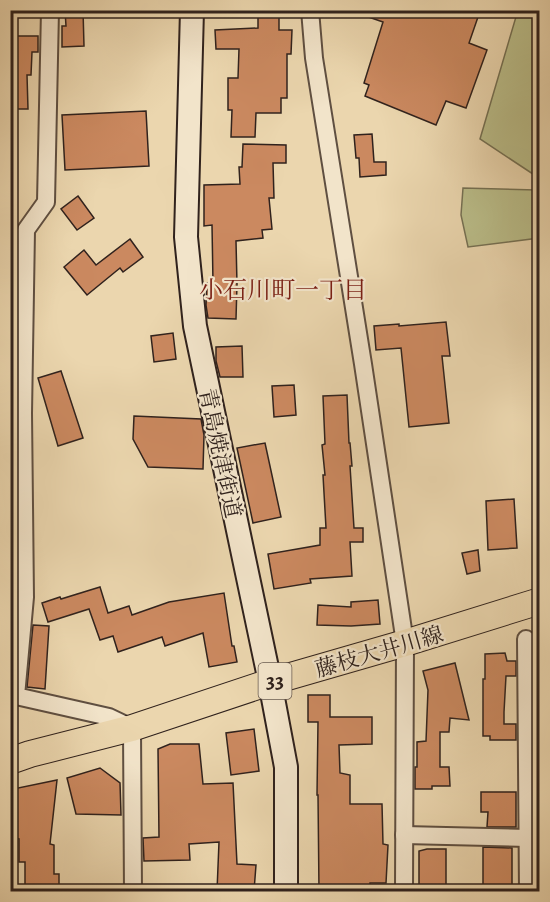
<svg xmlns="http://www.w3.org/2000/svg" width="550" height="902" font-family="Alegreya,'Noto Serif JP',serif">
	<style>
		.green { fill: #babd89; stroke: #757053; stroke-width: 1.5 }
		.building { fill: #cb8960; stroke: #30221d; stroke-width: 1.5 }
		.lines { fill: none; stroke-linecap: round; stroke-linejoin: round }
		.minor-casing { stroke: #5f4f41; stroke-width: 20 }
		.secondary-casing { stroke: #30221d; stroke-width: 26 }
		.primary-casing { stroke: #30221d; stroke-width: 28 }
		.minor { stroke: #f2e4ca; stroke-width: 16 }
		.secondary { stroke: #f2e4ca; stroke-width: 22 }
		.primary { stroke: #ebd6ae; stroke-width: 26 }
		.labels { text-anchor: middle; stroke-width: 4.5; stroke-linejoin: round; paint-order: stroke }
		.shield { fill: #f2e4ca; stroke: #6a5c51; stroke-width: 1.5 }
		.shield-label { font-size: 21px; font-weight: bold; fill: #30221d }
		.street-label { font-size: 22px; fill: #30221d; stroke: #f2e4ca }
		.neighbourhood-label { font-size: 24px; fill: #7a1f14; stroke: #f2e4ca }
	</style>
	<rect width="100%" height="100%" fill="#ebd6ae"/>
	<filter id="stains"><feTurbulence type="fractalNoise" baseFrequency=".00333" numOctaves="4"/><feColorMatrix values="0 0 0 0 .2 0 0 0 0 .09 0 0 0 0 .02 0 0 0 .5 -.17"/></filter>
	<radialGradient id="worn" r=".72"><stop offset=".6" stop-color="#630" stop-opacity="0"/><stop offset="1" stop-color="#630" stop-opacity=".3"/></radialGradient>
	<polygon class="green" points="518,10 539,11 539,238 468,247 461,215 463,188 536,190 536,176 480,139"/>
	<g class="building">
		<polygon points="65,10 83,10 84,46 62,47 62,26 66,26"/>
		<polygon points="258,10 279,10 279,30 292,30 291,54 287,54 287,98 281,98 281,113 256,113 255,137 231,137 232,110 228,110 228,78 238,78 239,49 216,49 215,30 258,28"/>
		<polygon points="358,10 458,10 478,17 469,43 487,50 466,108 446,101 436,125 365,96 369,85 364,83 383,22 357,13"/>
		<polygon points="10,36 38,36 38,52 32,52 31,75 27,75 28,109 10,109"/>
		<polygon points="146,111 149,166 65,170 62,115"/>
		<polygon points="372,134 374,162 386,162 386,175 360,177 359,158 356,158 354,135"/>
		<polygon points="243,144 286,145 286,163 273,163 274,198 269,198 272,229 262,230 263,238 236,241 237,284 236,319 208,318 206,305 207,283 213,283 212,225 204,226 204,185 240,184 239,167 242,167"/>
		<polygon points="78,196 94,218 77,230 61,209"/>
		<polygon points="130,239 143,257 123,272 120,268 87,295 64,267 84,250 96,265"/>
		<polygon points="446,322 450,356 442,356 449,423 409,427 401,348 376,350 374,326 399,324 399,326"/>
		<polygon points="173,333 176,359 154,362 151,336"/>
		<polygon points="242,346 243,377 220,377 216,361 216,347"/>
		<polygon points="61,371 83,438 58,446 38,378"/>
		<polygon points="294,385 296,415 274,417 272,386"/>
		<polygon points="347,395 349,443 350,443 352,466 350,466 354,528 363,528 363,542 350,542 352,576 310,579 311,583 274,589 268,554 320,545 320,528 326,528 323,475 325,475 322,445 325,444 323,396"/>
		<polygon points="134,416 201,419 204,435 203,469 148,467 133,439"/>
		<polygon points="265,443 281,517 253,523 237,448"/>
		<polygon points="514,499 517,548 488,550 486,501"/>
		<polygon points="478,550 480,571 467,574 462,553"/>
		<polygon points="100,587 108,613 129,606 132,615 169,602 224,593 232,646 234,646 237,662 209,667 203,633 165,646 162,637 118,652 113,636 100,640 89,609 48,622 42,603 60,597 61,599"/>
		<polygon points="378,600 380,624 351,626 317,625 318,605 351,607 351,602"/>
		<polygon points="33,625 49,626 45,689 27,687"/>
		<polygon points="505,653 507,661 516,661 516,676 506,676 504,712 504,724 516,724 516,740 490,740 490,736 483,736 483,679 485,679 485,654"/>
		<polygon points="455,663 469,720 450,718 449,732 440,732 440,767 449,767 450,786 432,786 432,789 415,789 415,767 417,767 417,742 426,741 428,690 423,671"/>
		<polygon points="308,695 330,695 330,717 372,717 372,744 339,745 340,773 350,775 350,804 382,804 383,844 388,845 386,883 370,883 370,891 319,891 318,795 317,795 318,722 308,722"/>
		<polygon points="254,729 259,771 231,775 226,733"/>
		<polygon points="170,744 199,744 203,784 233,783 237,864 256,865 254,891 217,891 219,842 189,844 190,860 144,861 143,838 159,837 158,749"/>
		<polygon points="100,768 120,783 121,815 76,814 67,778"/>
		<polygon points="57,780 50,844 54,845 54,874 59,874 59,891 25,891 25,862 19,862 19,839 13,838 15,809 13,809 13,789"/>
		<polygon points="481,792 516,792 516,827 487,827 488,812 481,812"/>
		<polygon points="483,847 512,848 512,891 483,891"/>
		<polygon points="427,849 446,849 446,891 419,891 419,851"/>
	</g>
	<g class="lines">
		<defs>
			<g id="minor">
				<polyline points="50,10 46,202 26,230 23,413 25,597 16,696 109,717 132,728 133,892"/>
				<polyline points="310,10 314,58 363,364 405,643 404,892"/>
				<polyline points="526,639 528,892"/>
				<polyline points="404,835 527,838"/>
			</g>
			<polyline id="secondary" points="192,10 186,237 195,326 270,682 286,767 286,892"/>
			<polyline id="primary" points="10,761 30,754 132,728 270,682 405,643 540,601"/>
		</defs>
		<use href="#minor" class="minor-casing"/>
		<use href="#secondary" class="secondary-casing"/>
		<use href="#primary" class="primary-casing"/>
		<use href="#minor" class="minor"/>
		<use href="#secondary" class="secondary"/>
		<use href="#primary" class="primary"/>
	</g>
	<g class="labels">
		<rect class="shield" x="258.5" y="663" width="33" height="36" rx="4.5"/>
		<g class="shield-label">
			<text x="275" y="688">33</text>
		</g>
		<g class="street-label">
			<text transform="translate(221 453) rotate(78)" y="8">青島焼津街道</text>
			<text transform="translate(379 651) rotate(-16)" y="8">藤枝大井川線</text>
		</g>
		<g class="neighbourhood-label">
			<text x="283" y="298">小石川町一丁目</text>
		</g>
	</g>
	<rect width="550" height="902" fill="none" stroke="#ebd6ae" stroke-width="36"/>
	<rect x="12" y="12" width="526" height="878" fill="none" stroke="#30221d" stroke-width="3"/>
	<rect x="18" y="18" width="514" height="866" fill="none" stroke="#30221d" stroke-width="1.5"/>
	<rect width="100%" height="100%" filter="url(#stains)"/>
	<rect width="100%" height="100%" fill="url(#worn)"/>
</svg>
